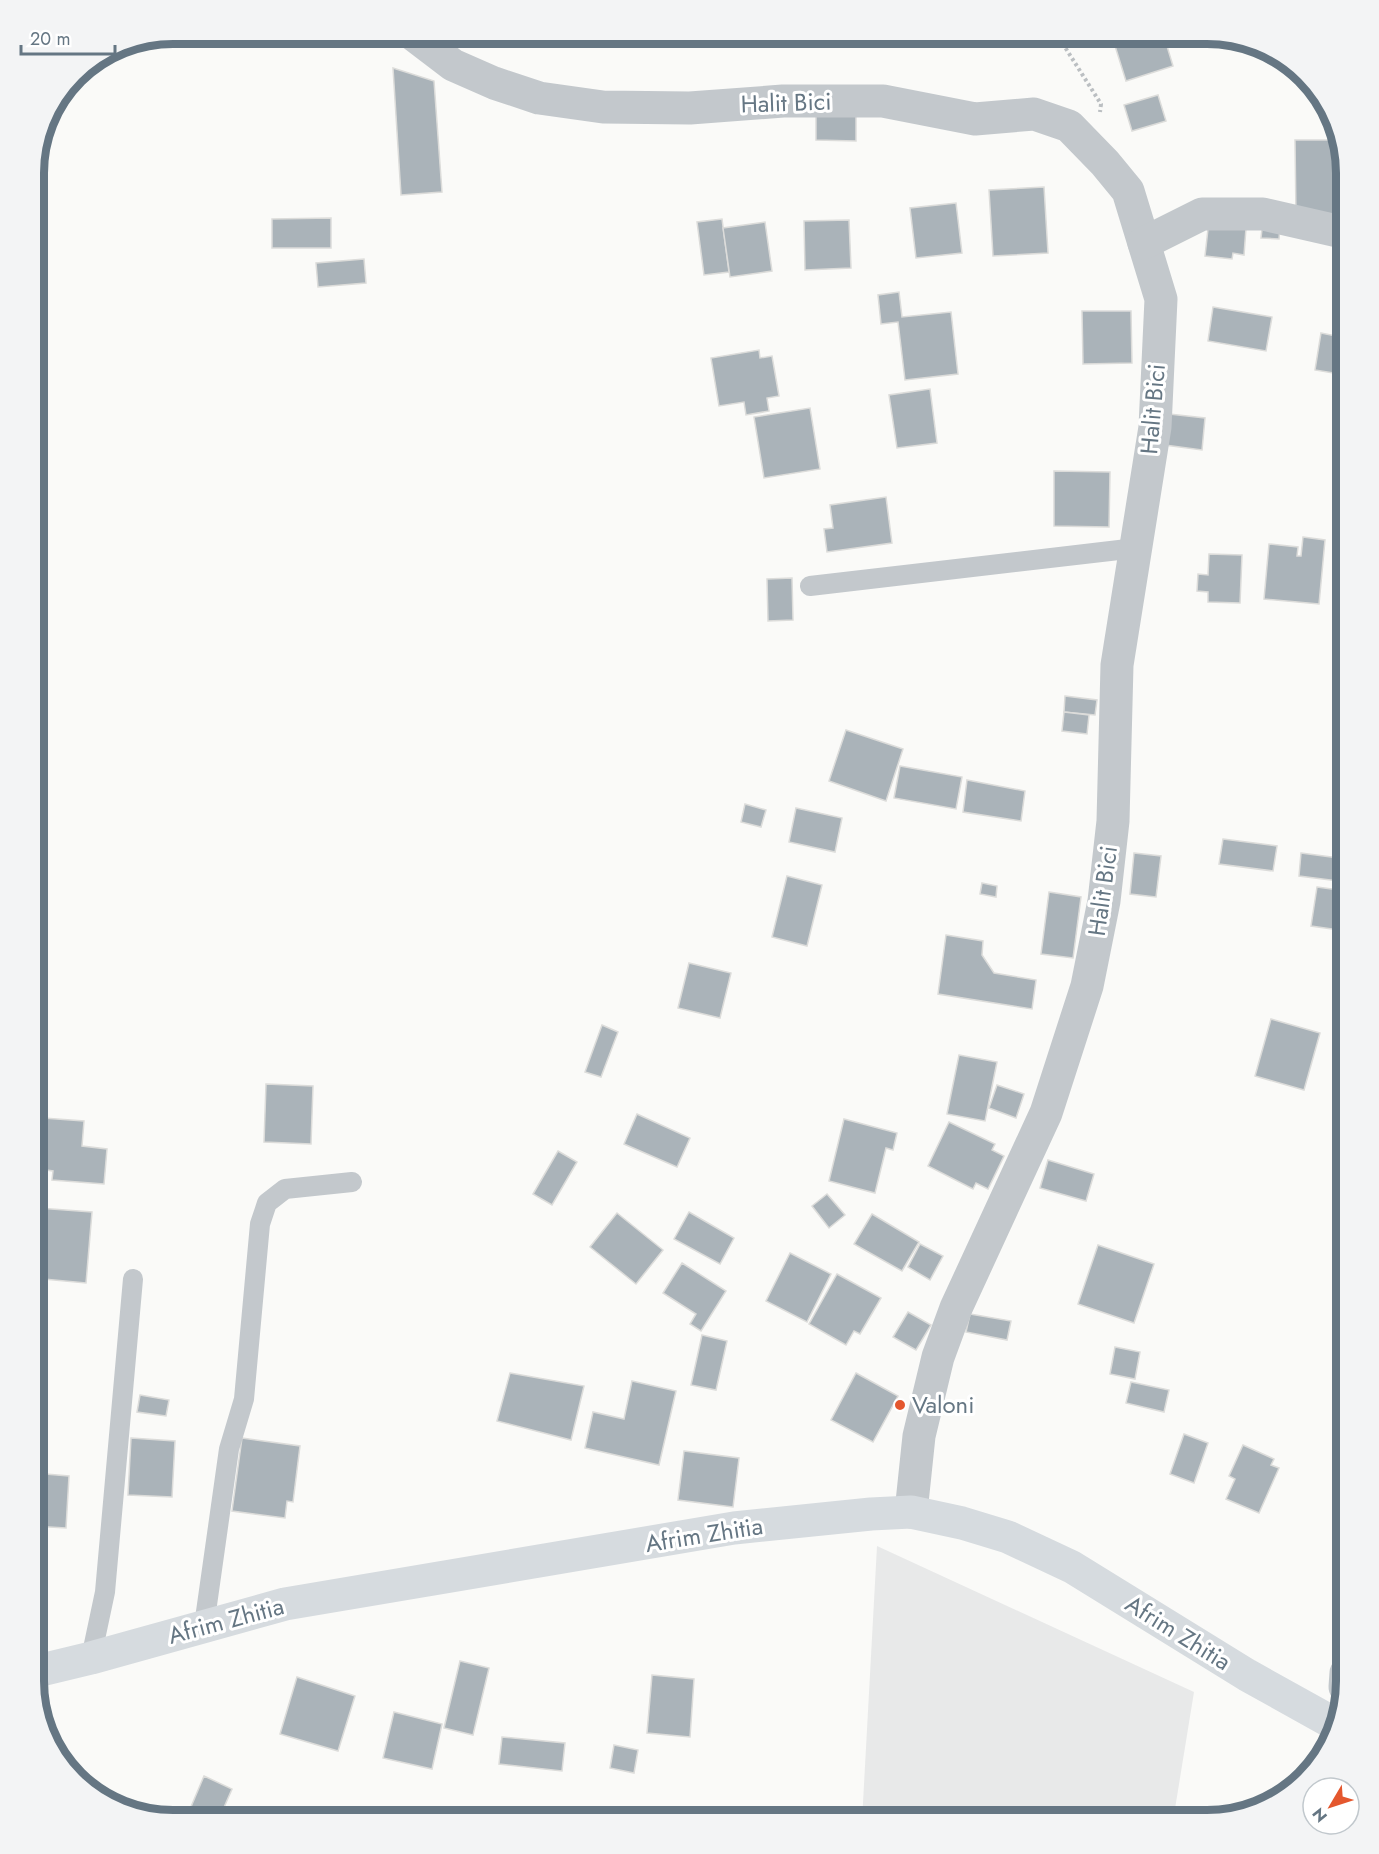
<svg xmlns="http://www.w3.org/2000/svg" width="1379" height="1854" font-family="Jost,sans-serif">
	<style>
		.built { fill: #e8e9e9 }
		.building { fill: #aab3b9; stroke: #dcdcda; stroke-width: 1.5 }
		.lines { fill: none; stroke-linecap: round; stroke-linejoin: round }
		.path { stroke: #bbbfc2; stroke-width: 4; stroke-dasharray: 3 3; stroke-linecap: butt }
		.lane { stroke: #c3c8cc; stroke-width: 20 }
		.street { stroke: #c3c8cc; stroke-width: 33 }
		.secondary { stroke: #d6dbdf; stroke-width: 33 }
		.poi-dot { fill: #e4572e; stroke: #fff; stroke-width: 2 }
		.labels { text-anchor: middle; stroke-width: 6; stroke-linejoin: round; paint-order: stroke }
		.street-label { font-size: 24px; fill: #657683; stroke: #fff }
		.poi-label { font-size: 24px; fill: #657683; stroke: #fff; text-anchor: start }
		.rim { fill: none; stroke: #657683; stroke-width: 8 }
	</style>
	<rect width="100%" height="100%" fill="#fafaf8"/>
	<polygon class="built" points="877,1546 1194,1692 1173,1821 862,1821"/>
	<g class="building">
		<polygon points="1111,33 1163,33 1173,66 1126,81"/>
		<polygon points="393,68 434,81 442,192 401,195"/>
		<polygon points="1158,95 1166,121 1132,131 1124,105"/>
		<polygon points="816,112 856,113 856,141 816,140"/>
		<polygon points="1295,140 1335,140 1335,169 1345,169 1346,173 1346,217 1296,217"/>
		<polygon points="1044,187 1048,253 993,256 989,190"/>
		<polygon points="956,203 962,253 916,258 910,208"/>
		<polygon points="331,218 331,248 272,248 272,219"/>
		<polygon points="722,219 729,272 704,275 697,222"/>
		<polygon points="849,220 851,268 805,270 804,221"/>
		<polygon points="1209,220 1280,227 1279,239 1261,238 1262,229 1246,228 1244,255 1233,253 1232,259 1205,256"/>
		<polygon points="765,222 772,271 730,277 723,228"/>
		<polygon points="364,259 366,283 318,287 316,263"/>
		<polygon points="899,292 902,317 951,312 958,374 905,380 898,322 881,324 878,295"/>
		<polygon points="1213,307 1272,317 1266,351 1208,341"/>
		<polygon points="1082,311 1131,311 1132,363 1083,364"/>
		<polygon points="1321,333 1346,338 1346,375 1315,370"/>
		<polygon points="759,350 760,358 772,356 779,396 767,398 769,411 746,415 744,402 719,406 711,358"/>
		<polygon points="930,389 937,443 897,448 889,395"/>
		<polygon points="810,408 820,469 764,478 754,417"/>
		<polygon points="1169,414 1205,418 1202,450 1165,445"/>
		<polygon points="1054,471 1110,472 1109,527 1054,526"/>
		<polygon points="886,497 892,543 827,552 824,529 833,528 830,505"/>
		<polygon points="1303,537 1325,540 1319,604 1264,599 1269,544 1298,547 1297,556 1301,556"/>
		<polygon points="1209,554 1242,555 1240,603 1208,602 1208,592 1197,591 1198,574 1208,575"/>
		<polygon points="1346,566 1346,608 1340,607"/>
		<polygon points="792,578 793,620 768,621 767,579"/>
		<polygon points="1065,696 1097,700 1095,715 1064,712"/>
		<polygon points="1064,712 1089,715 1087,734 1062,731"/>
		<polygon points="846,730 903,749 886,801 829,781"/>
		<polygon points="900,766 962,777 956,809 894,798"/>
		<polygon points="967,780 1025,791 1021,821 963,812"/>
		<polygon points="745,804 766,810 761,827 741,822"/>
		<polygon points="796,808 842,818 835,852 789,842"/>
		<polygon points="1223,839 1277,846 1273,871 1219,864"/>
		<polygon points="1134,853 1161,856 1156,897 1130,894"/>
		<polygon points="1301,853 1346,859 1346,882 1299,876"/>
		<polygon points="787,876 822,885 807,946 772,937"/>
		<polygon points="982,883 997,886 996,897 980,894"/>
		<polygon points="1317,887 1346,891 1346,931 1311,926"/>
		<polygon points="1049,892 1081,897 1073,958 1041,954"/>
		<polygon points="946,935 983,941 982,955 994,973 1036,980 1032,1009 938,994"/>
		<polygon points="689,963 731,973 720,1018 678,1008"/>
		<polygon points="1271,1019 1320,1033 1304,1090 1255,1076"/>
		<polygon points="602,1025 618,1032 601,1077 585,1072"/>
		<polygon points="959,1055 997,1062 985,1121 947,1114"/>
		<polygon points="266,1084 313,1086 311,1144 264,1142"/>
		<polygon points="997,1085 1024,1094 1016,1118 989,1108"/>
		<polygon points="637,1114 690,1138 677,1167 624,1144"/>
		<polygon points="43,1118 84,1121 82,1146 107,1149 104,1184 52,1180 53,1171 39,1169"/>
		<polygon points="844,1119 897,1133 893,1150 886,1148 875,1193 829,1181"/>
		<polygon points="949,1122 995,1144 992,1150 1004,1156 988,1189 976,1183 973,1189 928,1166"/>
		<polygon points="558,1151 577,1162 552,1205 533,1194"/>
		<polygon points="1048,1160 1094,1174 1086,1201 1040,1188"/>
		<polygon points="827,1194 845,1215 829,1228 812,1206"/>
		<polygon points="38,1208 92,1212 86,1283 33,1278"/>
		<polygon points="689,1212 734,1238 720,1264 674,1239"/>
		<polygon points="617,1213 663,1250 636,1284 590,1247"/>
		<polygon points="872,1214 919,1242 902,1271 854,1244"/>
		<polygon points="920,1244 943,1256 930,1280 908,1267"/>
		<polygon points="1098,1245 1154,1264 1134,1323 1078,1304"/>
		<polygon points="790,1253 831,1274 807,1322 766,1301"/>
		<polygon points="682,1263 726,1291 701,1331 690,1324 696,1314 663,1293"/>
		<polygon points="837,1274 881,1298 860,1334 854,1331 846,1345 809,1324"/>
		<polygon points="908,1312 931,1325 916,1350 893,1337"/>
		<polygon points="970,1314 1011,1321 1007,1340 966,1332"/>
		<polygon points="702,1335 727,1341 716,1390 691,1385"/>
		<polygon points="1115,1347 1140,1352 1135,1379 1110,1374"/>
		<polygon points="510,1373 584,1386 571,1440 497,1421"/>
		<polygon points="856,1373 898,1396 873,1442 831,1420"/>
		<polygon points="632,1381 676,1391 659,1465 585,1448 593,1412 624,1419"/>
		<polygon points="1131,1382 1169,1390 1164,1412 1126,1403"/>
		<polygon points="140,1395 169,1400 166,1416 137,1412"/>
		<polygon points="1184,1434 1208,1443 1194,1483 1170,1474"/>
		<polygon points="131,1438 175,1441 172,1497 128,1495"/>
		<polygon points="242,1438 300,1446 293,1502 287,1501 285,1518 232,1511"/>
		<polygon points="1243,1445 1274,1459 1271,1465 1279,1468 1259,1513 1226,1499 1235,1479 1229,1476"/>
		<polygon points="684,1451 739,1458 733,1507 678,1500"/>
		<polygon points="33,1473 69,1476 66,1528 33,1526"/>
		<polygon points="460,1661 489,1668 473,1735 444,1728"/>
		<polygon points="652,1675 694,1679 690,1737 647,1733"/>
		<polygon points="297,1677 355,1696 338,1751 280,1734"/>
		<polygon points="394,1712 442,1724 432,1769 383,1758"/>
		<polygon points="502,1737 565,1743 562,1771 499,1764"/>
		<polygon points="614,1745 638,1750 634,1773 610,1768"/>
		<polygon points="204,1776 232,1789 218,1821 185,1821"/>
	</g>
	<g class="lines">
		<polyline class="path" points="1056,33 1101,104 1100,112"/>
		<g class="lane">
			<polyline points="810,586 1136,548"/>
			<polyline points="204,1626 229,1449 244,1399 260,1224 267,1203 285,1189 352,1182"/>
			<polyline points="91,1658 105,1592 133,1279"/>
		</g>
		<g class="street">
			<polyline points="411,33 453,65 494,83 539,98 603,107 690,108 783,101 883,101 975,119 1034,114 1069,126 1105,163 1128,191 1161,299 1155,427 1117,665 1113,821 1104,901 1087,986 1046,1113 956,1308 938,1357 919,1436 911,1512"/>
			<polyline points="1144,243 1202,214 1263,214 1346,233"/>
			<polyline points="1345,1687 1346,1673"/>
		</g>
		<polyline class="secondary" points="33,1672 91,1658 285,1604 734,1528 871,1514 911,1512 962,1523 1008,1537 1072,1567 1247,1675 1335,1724"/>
	</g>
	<circle class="poi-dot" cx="900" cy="1405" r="6"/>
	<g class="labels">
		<g class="street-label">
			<text transform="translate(786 103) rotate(-2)" y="8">Halit Bici</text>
			<text transform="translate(1153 409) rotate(-85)" y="8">Halit Bici</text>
			<text transform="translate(1103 891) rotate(-82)" y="8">Halit Bici</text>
			<text transform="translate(704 1535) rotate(-9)" y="8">Afrim Zhitia</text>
			<text transform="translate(226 1621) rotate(-15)" y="8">Afrim Zhitia</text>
			<text transform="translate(1178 1633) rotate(32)" y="8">Afrim Zhitia</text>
		</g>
		<g class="poi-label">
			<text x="912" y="1413">Valoni</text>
		</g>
	</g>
	<path d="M0 0H1379V1854H0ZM173 44H1207A129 129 0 0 1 1336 173V1681A129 129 0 0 1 1207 1810H173A129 129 0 0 1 44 1681V173A129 129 0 0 1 173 44Z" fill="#f3f4f5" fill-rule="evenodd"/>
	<path class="rim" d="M173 44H1207A129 129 0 0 1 1336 173V1681A129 129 0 0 1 1207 1810H173A129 129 0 0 1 44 1681V173A129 129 0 0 1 173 44Z"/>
	<g transform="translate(1331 1806) rotate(231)"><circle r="28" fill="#ffffff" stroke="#c1c8cd" stroke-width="1.5"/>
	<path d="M0-4.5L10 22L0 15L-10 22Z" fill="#e4572e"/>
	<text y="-9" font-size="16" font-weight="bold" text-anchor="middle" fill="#657683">N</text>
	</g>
	<path d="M21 45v9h94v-9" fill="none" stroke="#657683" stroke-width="3"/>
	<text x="30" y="45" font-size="18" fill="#657683" stroke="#ffffff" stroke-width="4.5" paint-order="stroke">20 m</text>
</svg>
